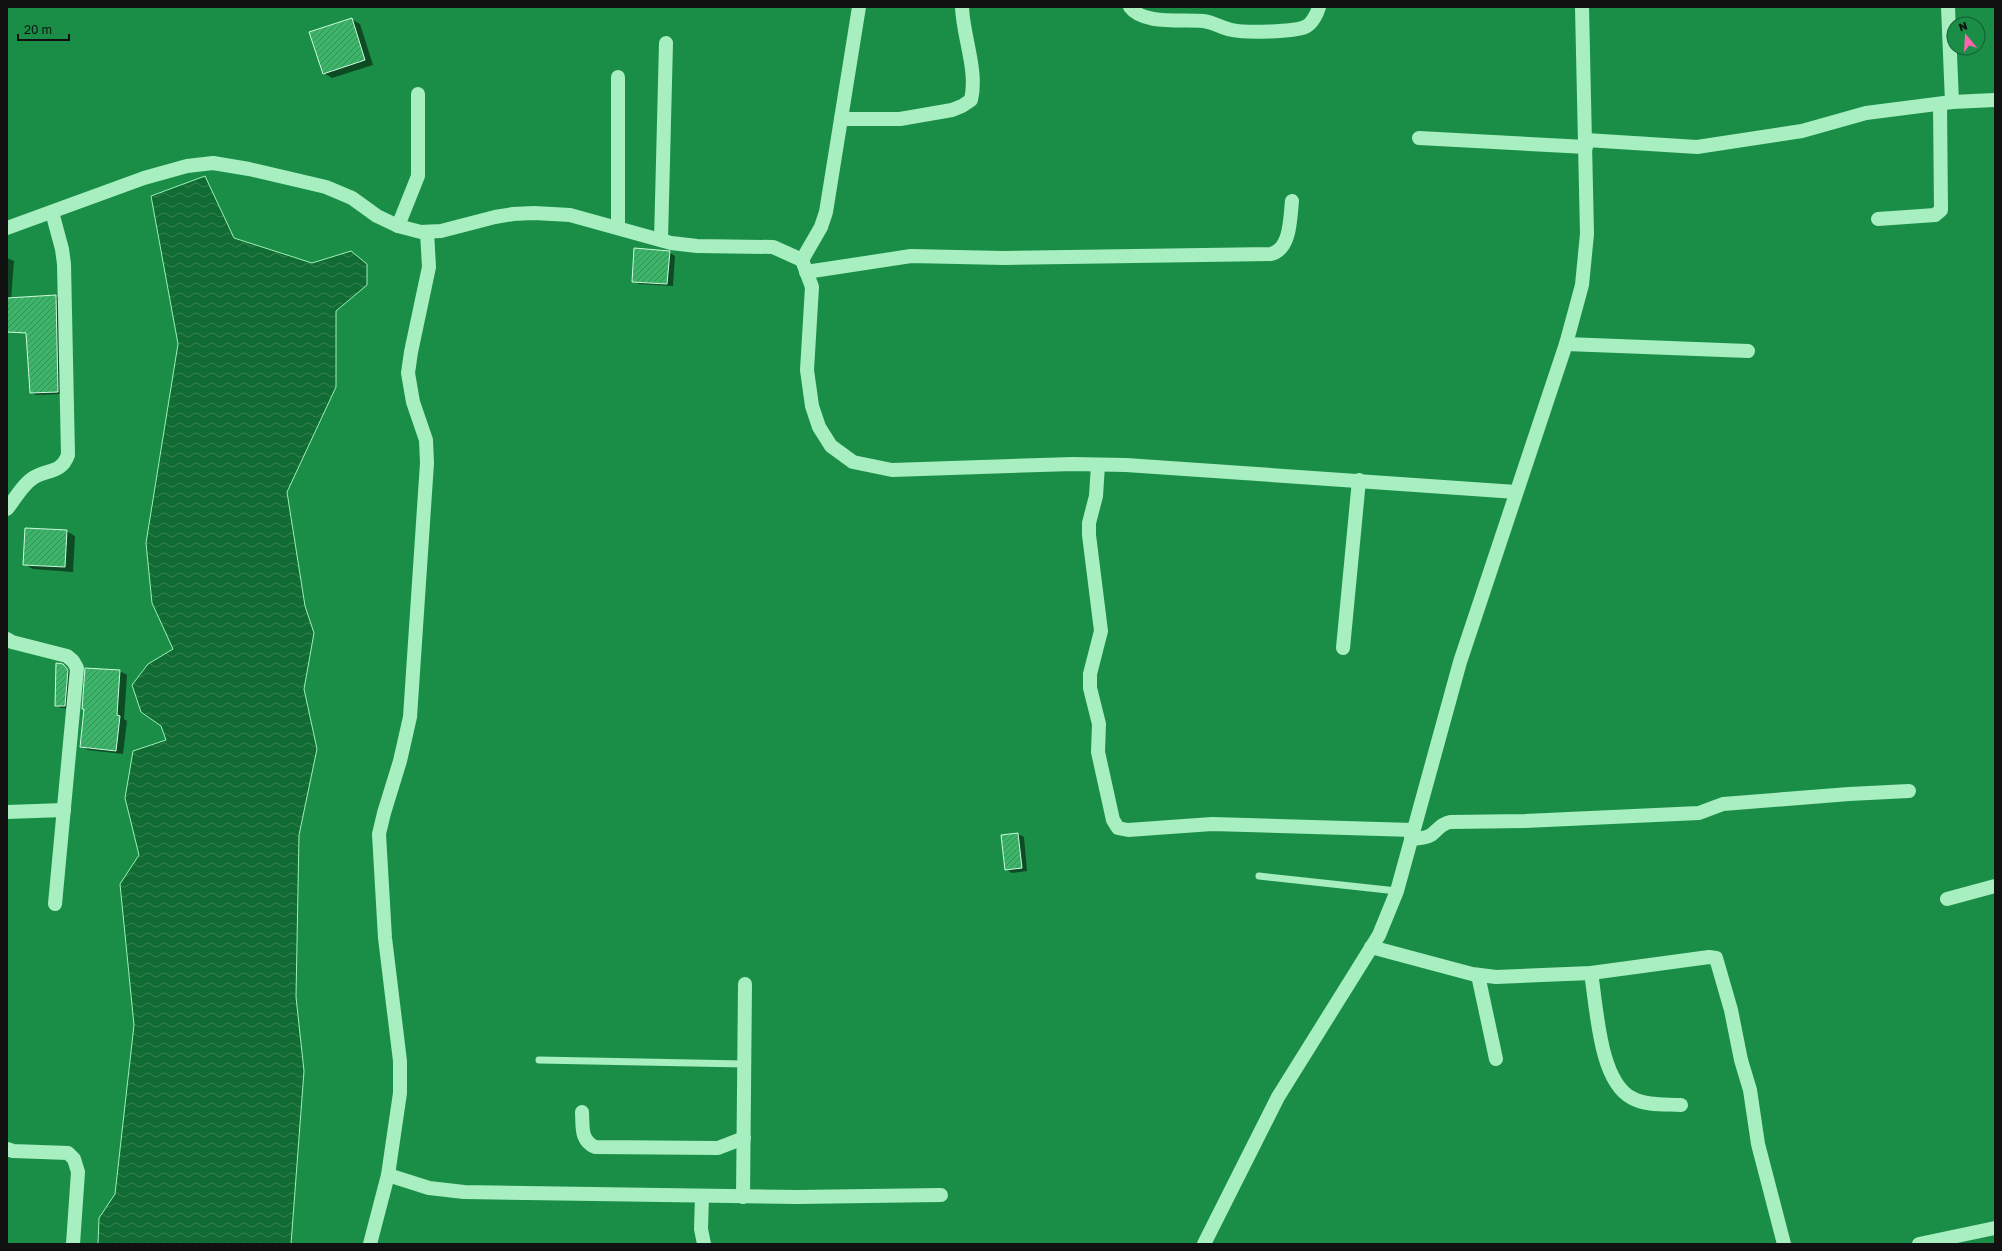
<svg xmlns="http://www.w3.org/2000/svg" width="2002" height="1251" font-family="'Golos Text',sans-serif">
	<style>
		.water { fill: url(#water-waves); stroke: #9af0b8 }
		.shadow { fill: #0007 }
		.building { fill: url(#building-hatch); stroke: #cdfadd }
		.lines { fill: none; stroke-linecap: round; stroke-linejoin: round }
		.lane { stroke: #a7eec1; stroke-width: 7 }
		.street { stroke: #a7eec1; stroke-width: 14 }
	</style>
	<defs>
		<pattern id="water-waves" width="16" height="10" patternUnits="userSpaceOnUse"><rect width="16" height="10" fill="#116c34"/><path d="M0 5q4-4 8 0t8 0" fill="none" stroke="#3b7f55"/></pattern>
		<pattern id="building-hatch" width="6" height="6" patternUnits="userSpaceOnUse"><rect width="6" height="6" fill="#3eb46a"/><path d="M-1 1l2-2M0 6l6-6M5 7l2-2" fill="none" stroke="#339156"/></pattern>
	</defs>
	<rect width="100%" height="100%" fill="#1a8e46"/>
	<polygon class="water" points="205,176 234,238 312,263 351,251 367,264 367,285 336,311 336,387 287,492 305,606 314,633 304,689 317,749 299,835 296,997 304,1071 291,1244 98,1244 99,1218 115,1194 134,1025 120,884 139,855 125,798 133,751 166,740 161,726 141,712 132,685 148,664 173,649 152,603 146,543 178,344 151,196"/>
	<g class="shadow">
		<polygon points="351,19 360,24 373,65 332,78 324,73"/>
		<polygon points="669,252 675,256 673,286 639,284 633,281"/>
		<polygon points="7,258 14,261 11,300 7,300"/>
		<polygon points="56,296 61,299 63,394 36,395 31,392 27,336"/>
		<polygon points="66,531 75,536 73,572 33,569 24,564"/>
		<polygon points="63,665 74,674 70,709 61,708 56,705"/>
		<polygon points="86,669 120,671 127,675 124,719 127,721 123,754 88,750 81,746 85,709"/>
		<polygon points="1018,834 1024,837 1027,871 1012,873 1006,869 1003,836"/>
	</g>
	<g class="building">
		<polygon points="352,18 365,60 323,74 309,32"/>
		<polygon points="634,248 670,251 667,284 632,282"/>
		<polygon points="56,295 58,392 30,393 26,333 7,332 7,298"/>
		<polygon points="25,528 67,530 65,567 23,565"/>
		<polygon points="56,663 63,664 68,670 65,706 55,706"/>
		<polygon points="85,668 120,670 117,715 120,716 116,751 80,747 84,709 82,709"/>
		<polygon points="1018,833 1022,868 1005,870 1001,835"/>
	</g>
	<g class="lines">
		<g class="lane">
			<polyline points="1259,876 1397,891"/>
			<polyline points="539,1060 744,1064"/>
		</g>
		<g class="street">
			<path d="M 1130,7 C 1143,25 1182,19 1203,21 C 1213,22 1222,28 1232,30 C 1246,33 1293,32 1305,27 C 1312,24 1317,14 1319,7"/>
			<polyline points="618,77 618,227"/>
			<polyline points="1952,102 1995,100"/>
			<path d="M 841,119 L 900,119 L 952,110 L 962,106 L 971,100 C 978,70 963,37 962,7"/>
			<polyline points="1419,138 1586,147"/>
			<polyline points="1586,140 1697,147 1802,131 1866,113 1952,102 1948,7"/>
			<polyline points="1878,219 1935,215 1941,210 1940,105"/>
			<polyline points="398,226 418,176 418,94"/>
			<polyline points="7,228 144,178 187,166 213,163 249,169 326,187 352,198 377,216 398,226 421,232 441,231 495,217 513,214 534,213 570,215 671,243 697,246 773,247 802,260 812,287 807,370 812,406 819,427 831,446 853,462 892,470 1072,464 1126,465 1516,492"/>
			<polyline points="661,240 666,43"/>
			<polyline points="802,260 821,227 826,212 859,7"/>
			<path d="M 806,272 L 911,256 L 1004,258 L 1271,254 C 1291,249 1290,218 1292,201"/>
			<polyline points="1566,344 1748,351"/>
			<polyline points="1098,465 1096,496 1089,523 1089,535 1101,631 1090,674 1090,688 1099,724 1098,752 1113,820 1118,828 1128,830 1212,824 1413,830"/>
			<path d="M 7,509 C 15,499 22,485 33,478 C 47,469 61,474 68,455 L 64,264 L 62,249 L 52,212"/>
			<polyline points="7,639 12,642 67,656 73,661 77,668 55,904"/>
			<polyline points="1343,648 1359,480"/>
			<polyline points="7,812 64,810"/>
			<path d="M 1411,839 C 1417,838 1425,839 1431,835 C 1438,830 1440,824 1450,822 L 1525,821 L 1699,813 L 1723,804 L 1849,794 L 1909,791"/>
			<polyline points="1947,899 1995,886"/>
			<polyline points="1371,947 1472,974 1496,977 1591,973 1709,957 1716,958 1731,1010 1741,1060 1750,1090 1758,1144 1784,1244"/>
			<path d="M 1591,973 C 1597,1008 1599,1081 1632,1098 C 1647,1106 1665,1104 1681,1105"/>
			<polyline points="1478,975 1496,1059"/>
			<path d="M 582,1112 C 583,1127 580,1140 595,1147 L 718,1148 L 744,1138"/>
			<polyline points="7,1149 13,1151 68,1153 74,1159 78,1172 73,1244"/>
			<polyline points="388,1175 429,1188 464,1192 797,1197 941,1195"/>
			<polyline points="702,1196 701,1229 704,1244"/>
			<polyline points="743,1197 745,984"/>
			<polyline points="370,1244 388,1175 400,1093 400,1061 385,938 379,834 384,813 400,761 410,717 427,463 426,440 413,402 408,373 411,352 429,267 427,232"/>
			<polyline points="1204,1244 1278,1097 1379,935 1397,891 1460,662 1566,344 1582,285 1587,234 1582,7"/>
			<polyline points="1919,1244 1995,1228"/>
		</g>
	</g>
	<rect width="2002" height="1251" fill="none" stroke="#111111" stroke-width="16"/>
	<g transform="translate(1966 36) rotate(342)"><circle r="19" fill="#1a8e46" stroke="#165c31"/>
	<path d="M0-3L7 15L0 10L-7 15Z" fill="#ff64ae"/>
	<text y="-6" font-size="11" font-weight="bold" text-anchor="middle" fill="#111111">N</text>
	</g>
	<path d="M18 34v6h51v-6" fill="none" stroke="#111111" stroke-width="2"/>
	<text x="24" y="34" font-size="12" fill="#111111" stroke="#1a8e46" stroke-width="3" paint-order="stroke">20 m</text>
</svg>
